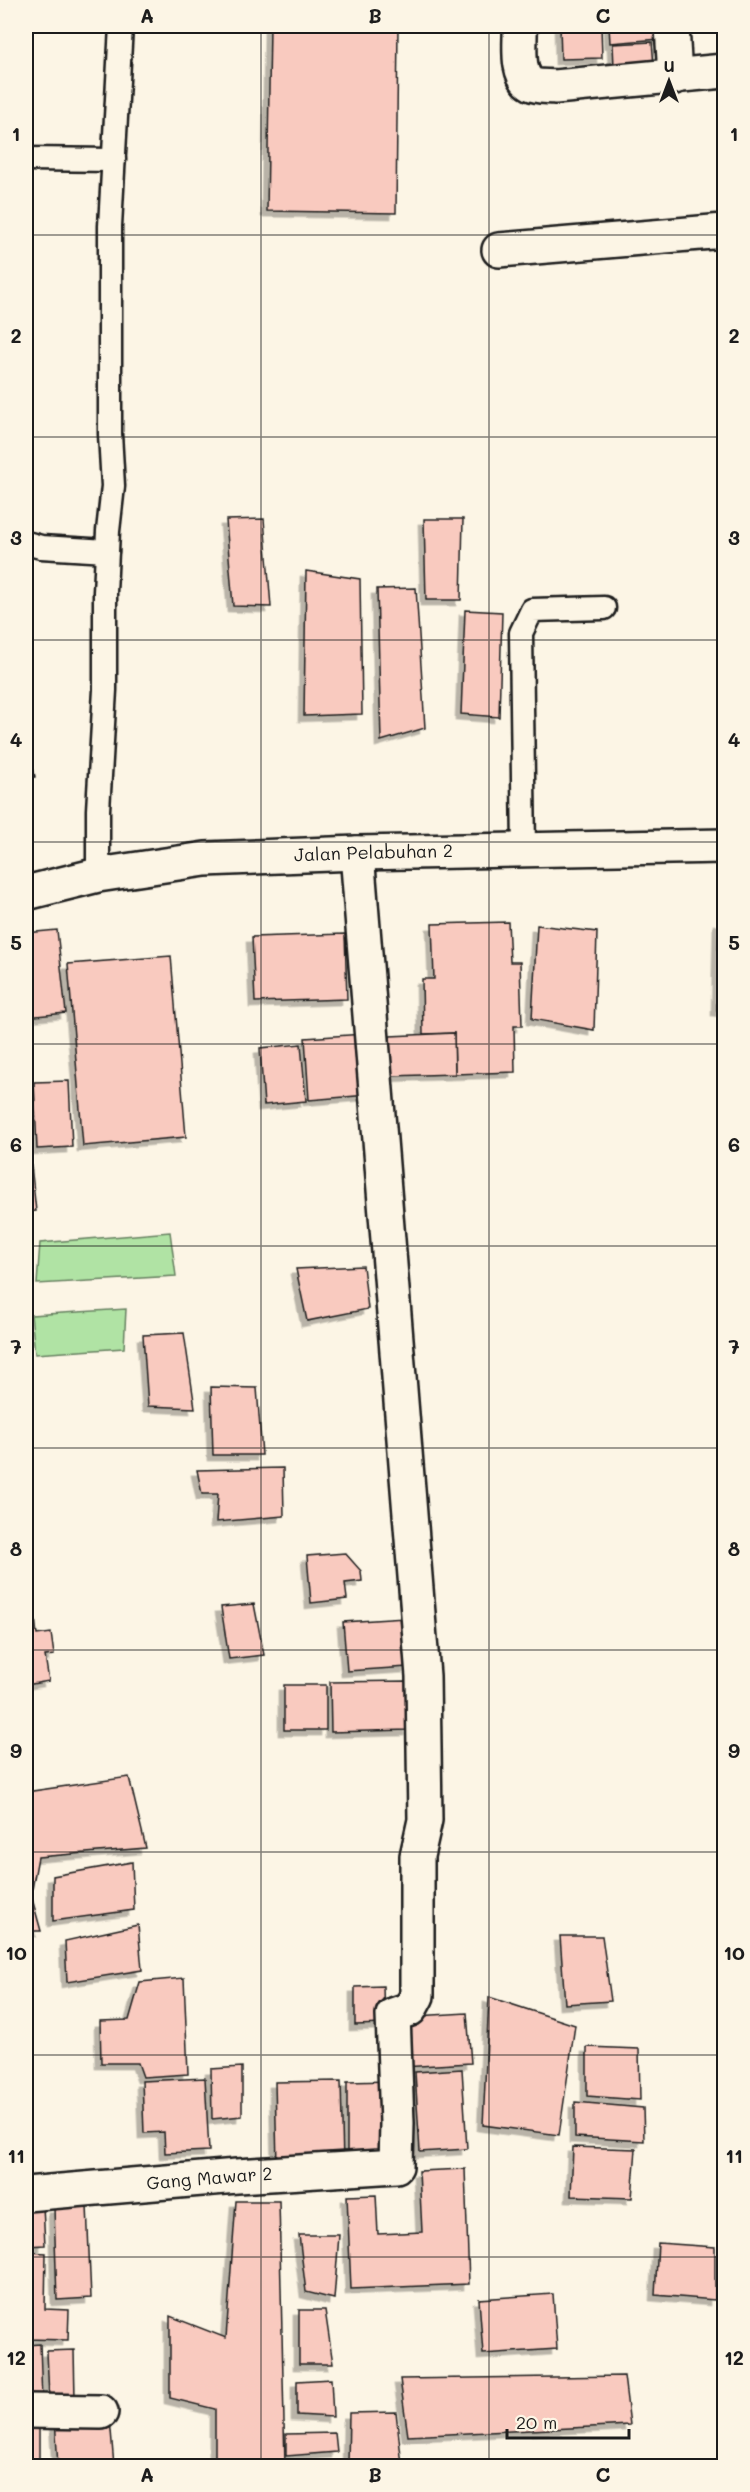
<svg xmlns="http://www.w3.org/2000/svg" width="750" height="2492" font-family="Mali,sans-serif">
	<style>
		.green { fill: #b0e3a4; stroke: #668060; stroke-width: 1.5 }
		.building { fill: #f9cabf; stroke: #1c1c1c; stroke-width: 1.5; filter: url(#shadow) }
		.lines { fill: none; stroke-linecap: round; stroke-linejoin: round }
		.lane-casing { stroke: #1c1c1c; stroke-width: 27 }
		.street-casing { stroke: #1c1c1c; stroke-width: 38 }
		.secondary-casing { stroke: #1c1c1c; stroke-width: 38 }
		.lane { stroke: #fcf5e5; stroke-width: 22 }
		.street { stroke: #fcf5e5; stroke-width: 33 }
		.secondary { stroke: #fcf5e5; stroke-width: 33 }
		.grid { fill: none; stroke: #1c1c1c; stroke-width: 1.5; stroke-opacity: 0.55 }
		.labels { text-anchor: middle; stroke-width: 6; stroke-linejoin: round; paint-order: stroke }
		.street-label { font-size: 18px; fill: #1c1c1c; stroke: #fcf5e5 }
		.neatline { fill: none; stroke: #1c1c1c; stroke-width: 2 }
		.grid-label { font-size: 20px; text-anchor: middle; font-weight: bold; fill: #1c1c1c }
	</style>
	<defs>
		<filter id="shadow"><feDropShadow dx="-5.5" dy="5.5" stdDeviation="0" flood-color="#0004"/></filter>
	</defs>
	<rect width="100%" height="100%" fill="#fcf5e5"/>
	<filter id="ink" filterUnits="userSpaceOnUse"><feTurbulence type="fractalNoise" baseFrequency=".0167" numOctaves="2"/><feDisplacementMap in="SourceGraphic" scale="12" xChannelSelector="R" yChannelSelector="G"/><feConvolveMatrix kernelMatrix="1 2 1 2 8 2 1 2 1" color-interpolation-filters="sRGB"/></filter>
	<g filter="url(#ink)">
		<g class="green">
			<polygon points="170,1232 176,1276 37,1284 40,1243"/>
			<polygon points="126,1309 124,1348 35,1354 31,1315"/>
		</g>
		<g class="building">
			<polygon points="270,26 398,26 396,213 267,211"/>
			<polygon points="560,26 601,26 602,58 561,59"/>
			<polygon points="609,26 659,26 660,39 610,43"/>
			<polygon points="652,42 654,65 614,67 613,44"/>
			<polygon points="264,519 271,607 233,606 226,520"/>
			<polygon points="424,519 463,519 461,600 426,600"/>
			<polygon points="306,571 360,579 362,714 304,716"/>
			<polygon points="416,588 425,728 381,741 377,589"/>
			<polygon points="465,610 502,612 499,717 461,714"/>
			<polygon points="26,732 35,777 26,779"/>
			<polygon points="719,920 724,921 724,1011 717,1010"/>
			<polygon points="508,922 510,962 520,962 522,1026 514,1026 515,1072 455,1074 454,1033 423,1034 422,979 434,979 432,924"/>
			<polygon points="537,925 597,932 594,1030 532,1019"/>
			<polygon points="57,930 66,1013 26,1017 26,933"/>
			<polygon points="345,934 347,999 255,1002 252,937"/>
			<polygon points="171,956 186,1137 83,1146 68,964"/>
			<polygon points="454,1033 455,1074 391,1076 390,1036"/>
			<polygon points="364,1034 368,1095 309,1100 305,1038"/>
			<polygon points="301,1044 306,1101 264,1105 260,1048"/>
			<polygon points="69,1081 72,1147 37,1149 34,1082"/>
			<polygon points="31,1165 36,1211 26,1212 26,1166"/>
			<polygon points="363,1266 368,1309 307,1321 296,1269"/>
			<polygon points="184,1333 195,1408 148,1406 143,1335"/>
			<polygon points="211,1387 257,1388 262,1455 213,1455"/>
			<polygon points="283,1468 284,1516 216,1522 218,1494 202,1494 197,1470"/>
			<polygon points="345,1553 361,1571 362,1581 345,1583 347,1599 311,1603 307,1556"/>
			<polygon points="254,1604 264,1655 229,1659 221,1607"/>
			<polygon points="35,1617 37,1635 51,1633 54,1655 45,1656 49,1681 26,1685 26,1618"/>
			<polygon points="405,1618 408,1667 347,1671 343,1622"/>
			<polygon points="408,1681 409,1730 331,1732 330,1682"/>
			<rect x="284" y="1685" width="42" height="45"/>
			<polygon points="129,1777 146,1848 38,1857 31,1895 26,1895 26,1792"/>
			<polygon points="132,1862 134,1910 53,1921 53,1876"/>
			<polygon points="31,1895 41,1931 26,1931 26,1896"/>
			<polygon points="138,1925 142,1970 67,1982 65,1941"/>
			<polygon points="560,1936 602,1936 611,2001 565,2004"/>
			<polygon points="184,1978 188,2074 143,2077 138,2063 101,2063 100,2021 129,2020 140,1982"/>
			<polygon points="383,1986 384,2024 355,2025 355,1987"/>
			<polygon points="489,1997 575,2025 559,2135 483,2125"/>
			<polygon points="467,2013 471,2063 402,2067 399,2017"/>
			<polygon points="587,2047 639,2049 640,2100 587,2096"/>
			<polygon points="242,2067 242,2116 212,2119 211,2069"/>
			<polygon points="462,2069 467,2149 420,2152 415,2072"/>
			<polygon points="205,2078 209,2151 165,2153 164,2132 144,2133 142,2081"/>
			<polygon points="341,2081 343,2163 277,2165 275,2082"/>
			<polygon points="392,2081 392,2159 347,2159 347,2082"/>
			<polygon points="575,2102 643,2108 644,2141 575,2137"/>
			<polygon points="573,2147 636,2149 632,2198 571,2196"/>
			<polygon points="465,2169 469,2284 351,2289 347,2196 376,2195 378,2234 422,2232 419,2171"/>
			<polygon points="236,2201 279,2201 285,2466 215,2466 215,2409 170,2398 170,2316 226,2338"/>
			<polygon points="43,2206 45,2245 26,2246 26,2207"/>
			<polygon points="87,2206 91,2298 57,2300 54,2208"/>
			<polygon points="299,2235 339,2235 334,2299 306,2292"/>
			<polygon points="658,2243 715,2247 715,2300 655,2295"/>
			<polygon points="26,2252 46,2253 45,2309 69,2310 68,2340 26,2339"/>
			<polygon points="553,2294 557,2349 483,2354 479,2299"/>
			<polygon points="299,2310 325,2310 333,2364 299,2364"/>
			<polygon points="40,2344 42,2400 26,2401 26,2345"/>
			<polygon points="74,2350 75,2399 49,2399 47,2351"/>
			<polygon points="624,2376 630,2425 408,2436 400,2379"/>
			<polygon points="331,2379 333,2417 297,2415 297,2381"/>
			<polygon points="396,2412 402,2465 348,2464 349,2413"/>
			<rect x="26" y="2418" width="13" height="48"/>
			<polygon points="55,2419 110,2419 114,2466 58,2466"/>
			<polygon points="335,2433 337,2452 286,2456 286,2434"/>
			<polygon points="340,2462 340,2466 287,2466 287,2465"/>
		</g>
		<g class="lines">
			<defs>
				<g id="lane">
					<polyline points="26,159 114,160"/>
					<polyline points="26,543 41,547 107,551"/>
					<polyline points="524,850 521,633 532,610 604,608"/>
					<polyline points="98,875 98,810 105,690 105,592 108,531 113,486 110,434 110,226 121,26"/>
				</g>
				<g id="street">
					<path d="M 520,26 C 521,41 515,75 532,84 C 538,87 548,86 555,87 L 724,71"/>
					<polyline points="672,26 675,77"/>
					<polyline points="499,250 724,231"/>
					<path id="s1" d="M 26,2194 L 237,2176 L 396,2166 L 397,2123 L 393,2015 L 410,2009 L 417,1996 L 417,1856 L 425,1820 L 423,1676 L 357,853"/>
					<polyline points="26,2411 101,2412"/>
				</g>
				<g id="secondary">
					<path id="s2" d="M 26,893 L 98,875 L 205,859 L 357,853 L 724,846"/>
				</g>
			</defs>
			<use href="#lane" class="lane-casing"/>
			<use href="#street" class="street-casing"/>
			<use href="#secondary" class="secondary-casing"/>
			<use href="#lane" class="lane"/>
			<use href="#street" class="street"/>
			<use href="#secondary" class="secondary"/>
		</g>
	</g>
	<path class="grid" d="M 261,26 L 261,2466M 489,26 L 489,2466M 26,235 L 724,235M 26,437 L 724,437M 26,640 L 724,640M 26,842 L 724,842M 26,1044 L 724,1044M 26,1246 L 724,1246M 26,1448 L 724,1448M 26,1650 L 724,1650M 26,1852 L 724,1852M 26,2055 L 724,2055M 26,2257 L 724,2257"/>
	<g class="labels">
		<g class="street-label">
			<text dy="6" stroke="none"><textPath href="#s2" startOffset="351">Jalan Pelabuhan 2</textPath></text>
			<text dy="6" stroke="none"><textPath href="#s1" startOffset="184">Gang Mawar 2</textPath></text>
		</g>
	</g>
	<rect width="750" height="2492" fill="none" stroke="#fcf5e5" stroke-width="66"/>
	<g transform="translate(669 81)" stroke="#fcf5e5" stroke-width="4.5" paint-order="stroke">
	<path d="M0-4.5L10 22L0 15L-10 22Z" fill="#1c1c1c"/>
	<text y="-9" font-size="16" font-weight="bold" text-anchor="middle" fill="#1c1c1c">U</text>
	</g>
	<path d="M507 2429v9h122v-9" fill="none" stroke="#1c1c1c" stroke-width="3"/>
	<text x="516" y="2429" font-size="18" fill="#1c1c1c" stroke="#fcf5e5" stroke-width="4.5" paint-order="stroke">20 m</text>
	<rect x="33" y="33" width="684" height="2426" class="neatline"/>
	<g class="grid-label">
		<text x="147" y="23">A</text>
		<text x="375" y="23">B</text>
		<text x="603" y="23">C</text>
		<text x="16" y="141">1</text>
		<text x="734" y="141">1</text>
		<text x="16" y="343">2</text>
		<text x="734" y="343">2</text>
		<text x="16" y="545">3</text>
		<text x="734" y="545">3</text>
		<text x="16" y="747">4</text>
		<text x="734" y="747">4</text>
		<text x="16" y="950">5</text>
		<text x="734" y="950">5</text>
		<text x="16" y="1152">6</text>
		<text x="734" y="1152">6</text>
		<text x="16" y="1354">7</text>
		<text x="734" y="1354">7</text>
		<text x="16" y="1556">8</text>
		<text x="734" y="1556">8</text>
		<text x="16" y="1758">9</text>
		<text x="734" y="1758">9</text>
		<text x="16" y="1960">10</text>
		<text x="734" y="1960">10</text>
		<text x="16" y="2163">11</text>
		<text x="734" y="2163">11</text>
		<text x="16" y="2365">12</text>
		<text x="734" y="2365">12</text>
		<text x="147" y="2482">A</text>
		<text x="375" y="2482">B</text>
		<text x="603" y="2482">C</text>
	</g>
</svg>
